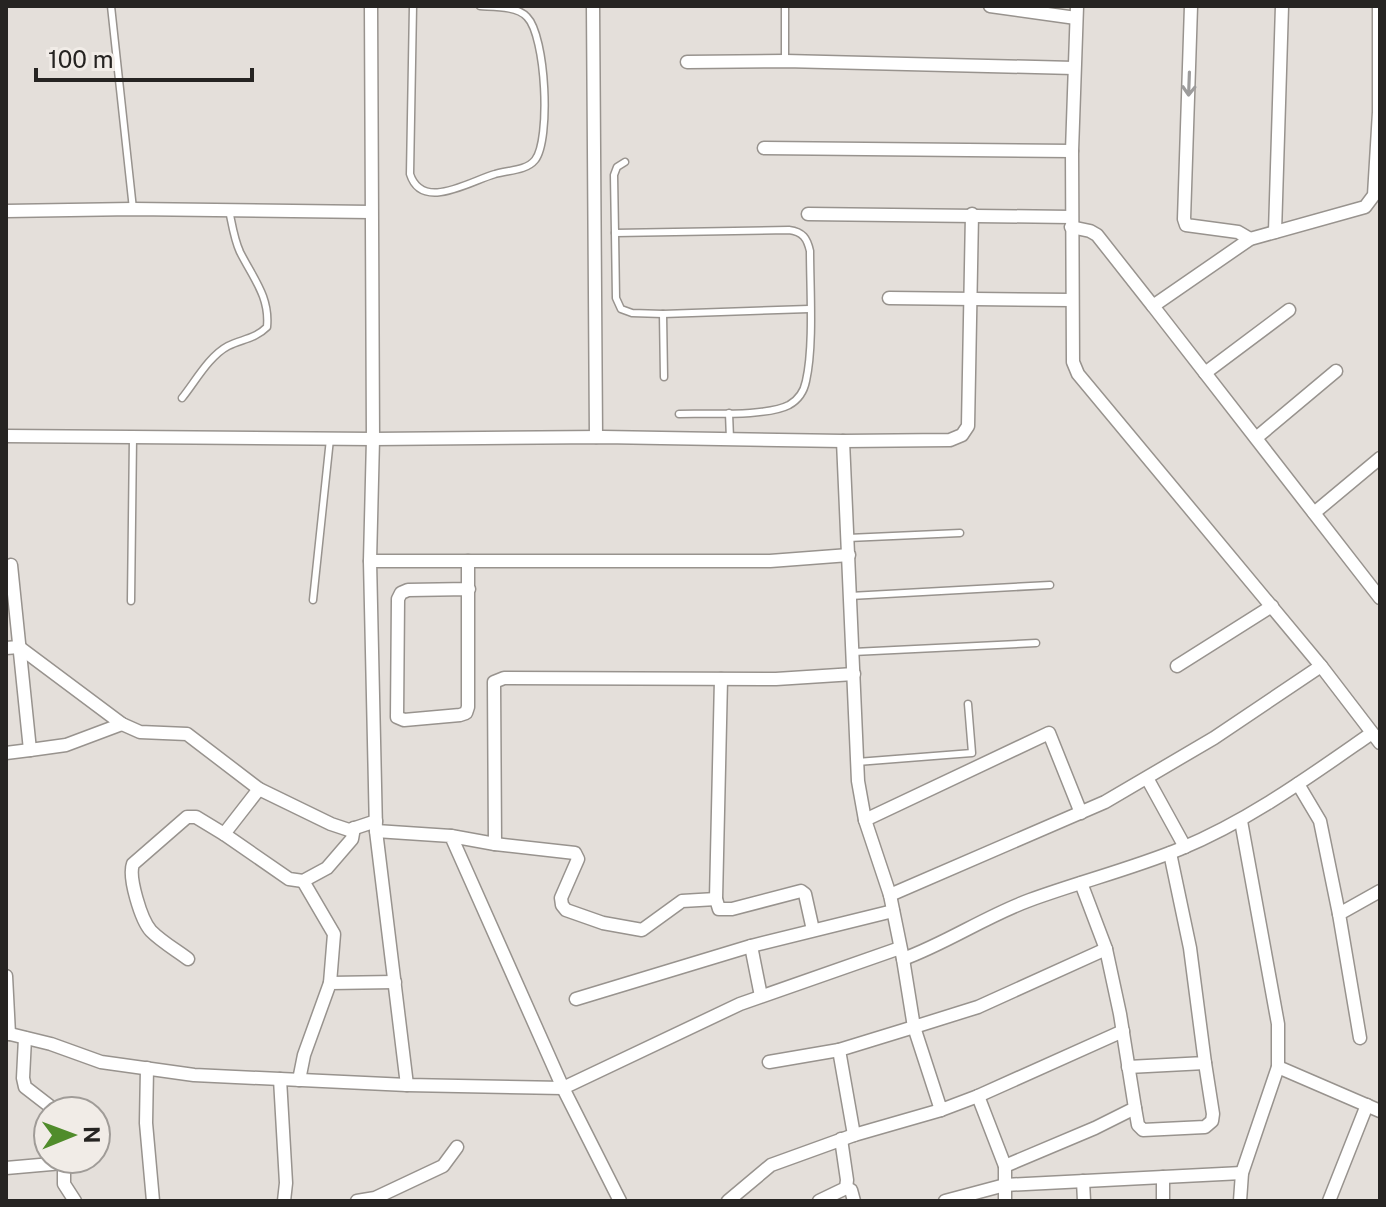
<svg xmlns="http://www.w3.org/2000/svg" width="1386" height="1207" font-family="'Public Sans',sans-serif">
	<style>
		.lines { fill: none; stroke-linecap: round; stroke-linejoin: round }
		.service-casing { stroke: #98938e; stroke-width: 9 }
		.minor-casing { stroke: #98938e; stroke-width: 15 }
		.service { stroke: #fff; stroke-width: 6 }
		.minor { stroke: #fff; stroke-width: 12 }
		.oneway { stroke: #9d9c9c }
	</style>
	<rect width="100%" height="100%" fill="#e4dfda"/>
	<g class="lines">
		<defs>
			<g id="service">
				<polyline points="111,6 133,209"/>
				<path d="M 413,6 L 410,174 C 422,212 470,181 495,174 C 508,170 526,171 535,160 C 551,140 546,36 527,17 C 517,6 494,7 480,6"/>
				<polyline points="785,61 785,6"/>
				<path d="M 625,162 L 617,167 L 614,175 L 615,233 L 789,230 C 803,232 807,238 810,251 C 810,288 814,346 806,381 C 804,391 798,400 789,405 C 766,417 706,413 679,414"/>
				<polyline points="615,233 616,298 621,309 632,313 663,314 809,309"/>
				<polyline points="663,314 664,377"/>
				<path d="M 182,398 C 195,382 209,356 228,346 C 242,339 255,339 267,327 C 270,297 253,278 240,252 C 234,239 232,224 229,210"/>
				<polyline points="729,413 730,439"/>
				<polyline points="848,538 960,533"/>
				<polyline points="850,596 1050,585"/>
				<polyline points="313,600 330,439"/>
				<polyline points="131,601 133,437"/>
				<polyline points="853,652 1036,643"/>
				<polyline points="857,762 972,753 968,704"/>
			</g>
			<g id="minor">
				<polyline points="371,6 373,439 370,561 376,831 407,1085 563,1088 740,1004 900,948"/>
				<polyline points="593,6 596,437"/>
				<polyline points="990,6 1076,18"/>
				<polyline points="1077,6 1072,151 1073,362 1078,374 1321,666 1380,743"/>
				<polyline points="1191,6 1184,219 1186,225 1238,232 1250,239"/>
				<polyline points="687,62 785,61 1074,68"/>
				<polyline points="764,148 1072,151"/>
				<polyline points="6,211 133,209 371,212"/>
				<polyline points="808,214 1071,217"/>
				<polyline points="1071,227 1090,231 1097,235 1153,306 1250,239 1365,207 1374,195 1379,112 1379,6"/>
				<polyline points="1275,232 1282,6"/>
				<polyline points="889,298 1071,300"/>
				<polyline points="1153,306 1380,598"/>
				<polyline points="1205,373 1289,310"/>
				<polyline points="6,436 373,439 603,437 843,441 950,440 962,435 968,426 972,214"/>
				<polyline points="1256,438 1336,371"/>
				<path d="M 843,441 L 858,781 L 865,820 L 890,895 L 903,959 C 947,943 986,916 1030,900 C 1079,882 1131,869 1180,849 C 1250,820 1310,776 1372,733"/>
				<polyline points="1314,513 1380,458"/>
				<polyline points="370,561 770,561 849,555"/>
				<polyline points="468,561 468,707 466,713 460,715 404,720 397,717 398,599 401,593 408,590 469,589"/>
				<polyline points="6,648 19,647 122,724 140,732 187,734 259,789 331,824 349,830 376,821"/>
				<polyline points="1177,666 1272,606"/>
				<polyline points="721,679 716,899 719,909 732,909 801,891 805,894 813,930"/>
				<polyline points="30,750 66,745 122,724"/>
				<polyline points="6,753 30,750 11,565"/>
				<polyline points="1147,778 1185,847"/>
				<polyline points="1298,784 1320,821 1339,914"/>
				<polyline points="865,820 1049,733 1081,813"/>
				<polyline points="376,831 451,836 563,1088 620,1201"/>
				<polyline points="224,834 289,879 303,881 327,868 352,839 354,828"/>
				<polyline points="451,836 495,844 494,682 504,678 776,679 854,674"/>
				<polyline points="495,844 575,853 578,859 561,898 562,905 566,910 603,923 642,930 682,901 716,899"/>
				<polyline points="303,881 334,934 330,983"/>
				<polyline points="890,895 1105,802 1214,738 1321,666"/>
				<polyline points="751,946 761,996"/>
				<path d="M 188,959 C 176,950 162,942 151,931 C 141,920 128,877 133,864 L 187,817 L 196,817 L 224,834 L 259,789"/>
				<polyline points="903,959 914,1027 978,1007 1106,949"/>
				<polyline points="6,976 9,1034"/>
				<polyline points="576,999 751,946 893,911"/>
				<polyline points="6,1033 51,1044 101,1062 194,1075 407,1085"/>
				<polyline points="25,1038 23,1078 25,1087 56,1111"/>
				<polyline points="1360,1038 1339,914 1380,891"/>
				<polyline points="769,1062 839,1050"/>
				<polyline points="1128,1067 1205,1063 1190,948 1170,853"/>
				<polyline points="1278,1067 1380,1111"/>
				<polyline points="147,1068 146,1123 153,1201"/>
				<polyline points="280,1079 286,1183 284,1201"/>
				<polyline points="299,1080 304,1055 330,983 395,982"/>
				<polyline points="978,1096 1123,1031"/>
				<polyline points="1135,1108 1138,1125 1143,1130 1205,1127 1212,1121 1213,1114 1205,1063"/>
				<polyline points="854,1135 839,1050 914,1027 941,1110 978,1096 1005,1166"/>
				<polyline points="64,1159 64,1184 75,1201"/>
				<polyline points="6,1168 63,1163"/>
				<polyline points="1163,1177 1163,1201"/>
				<polyline points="1083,1181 1084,1201"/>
				<polyline points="846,1188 851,1190 854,1201"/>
				<polyline points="357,1201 375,1198 443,1166 457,1147"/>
				<polyline points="728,1201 771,1165 854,1135 941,1110"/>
				<polyline points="819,1201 846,1188 847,1180 841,1139"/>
				<polyline points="945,1201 1005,1185 1242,1173"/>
				<polyline points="1005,1201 1005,1166 1095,1128 1135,1108 1120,1014 1106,949 1081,883"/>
				<polyline points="1240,1201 1242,1173 1278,1067 1278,1024 1241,821"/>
				<polyline points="1329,1201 1367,1105"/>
			</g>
		</defs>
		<use href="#service" class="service-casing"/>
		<use href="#minor" class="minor-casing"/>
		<use href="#service" class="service"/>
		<use href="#minor" class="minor"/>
	</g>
	<defs><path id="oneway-shaft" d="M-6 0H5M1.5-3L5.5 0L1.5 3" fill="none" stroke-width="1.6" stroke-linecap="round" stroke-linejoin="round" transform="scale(2)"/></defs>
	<use class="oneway" href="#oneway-shaft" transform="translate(1189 84) rotate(92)"/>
	<rect width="1386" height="1207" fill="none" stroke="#262422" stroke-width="16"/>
	<g transform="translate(72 1135) rotate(89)"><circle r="38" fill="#f1ece7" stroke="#a09c98" stroke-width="2"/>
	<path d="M0-6L14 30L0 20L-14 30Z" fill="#508c2b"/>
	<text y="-12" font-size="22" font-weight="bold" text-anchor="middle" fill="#262422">N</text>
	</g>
	<path d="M36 68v12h216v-12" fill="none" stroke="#262422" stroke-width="4"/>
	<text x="48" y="68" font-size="24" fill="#262422" stroke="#f1ece7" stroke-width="6" paint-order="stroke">100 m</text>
</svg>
